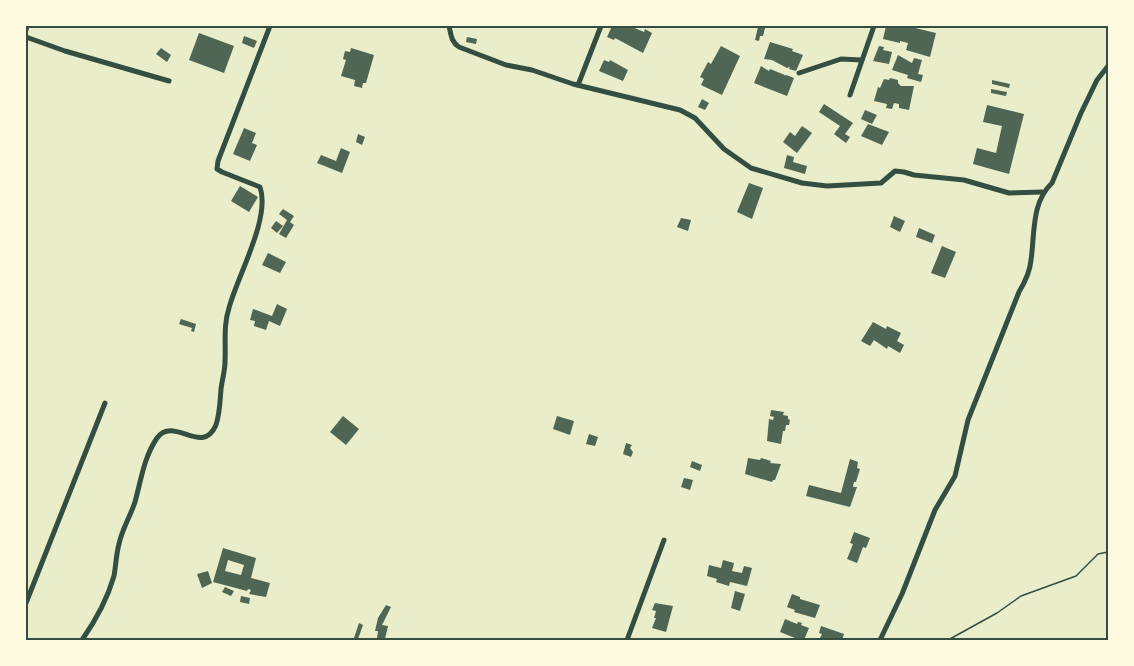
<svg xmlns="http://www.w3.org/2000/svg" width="1134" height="666" font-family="'Sofia Sans Condensed',sans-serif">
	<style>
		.building { fill: #4f6655; fill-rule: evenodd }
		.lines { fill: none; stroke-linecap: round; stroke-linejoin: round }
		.path { stroke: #344e41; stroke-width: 1.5 }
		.minor { stroke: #344e41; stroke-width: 5 }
		.neatline { fill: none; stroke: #344e41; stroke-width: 2 }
	</style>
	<rect width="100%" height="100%" fill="#e9edc9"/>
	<g class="building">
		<polygon points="612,26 630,26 644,32 645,29 652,33 643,53 615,38 614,40 607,37"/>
		<polygon points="886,26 907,26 936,33 930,57 906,50 908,43 900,41 900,43 883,39"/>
		<polygon points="758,27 765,28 763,36 760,36 759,41 755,40"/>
		<polygon points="199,33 234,46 224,73 189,60"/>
		<polygon points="244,36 257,41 254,48 242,43"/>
		<polygon points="467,37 477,39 476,44 466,42"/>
		<polygon points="770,42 793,49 792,51 803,55 796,71 789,69 790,67 787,68 772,60 764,59"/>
		<polygon points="721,46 740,56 722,95 701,85 704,79 700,77 708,62 711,64"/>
		<polygon points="879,46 884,47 883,50 892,52 889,64 873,61"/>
		<polygon points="161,48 171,55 167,62 156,54"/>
		<polygon points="351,48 374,55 366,83 363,83 362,88 354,86 355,80 341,76 346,60 343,59 345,51 350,52"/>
		<polygon points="898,55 912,63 914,58 922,60 918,74 923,75 921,82 907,78 908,75 892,70"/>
		<polygon points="604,60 609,62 610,60 628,70 623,81 599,71"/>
		<polygon points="761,66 769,71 770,69 785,75 784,76 786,75 794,78 787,96 754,83"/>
		<polygon points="890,78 898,80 898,83 901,86 914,86 909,110 899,108 899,104 894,103 892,109 886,108 887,104 874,101 878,87 880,88 884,79 889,80"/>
		<polygon points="992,80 1010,84 1009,88 992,84"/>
		<polygon points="991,89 1007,92 1006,96 991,93"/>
		<polygon points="702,99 709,103 705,110 698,107"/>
		<polygon points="824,104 853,123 845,134 850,137 846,143 834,134 840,126 819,112"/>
		<polygon points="987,105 1024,114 1009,174 973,164 977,148 996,153 1002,126 983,122"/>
		<polygon points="865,110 877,115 872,124 861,119"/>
		<polygon points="868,124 889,132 882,145 861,136"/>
		<polygon points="802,126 812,133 797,153 783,142 790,132 795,136"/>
		<polygon points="244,128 256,133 252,143 257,145 250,161 233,154"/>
		<polygon points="358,134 365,137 362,145 356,142"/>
		<polygon points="341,148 350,152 342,173 317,163 321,155 336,161"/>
		<polygon points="787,155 794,157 793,162 807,166 805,174 784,168"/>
		<polygon points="749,183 763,188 752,219 737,212"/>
		<polygon points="240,186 258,197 249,212 231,201"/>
		<polygon points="283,209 294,216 290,222 294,225 286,238 279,234 287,220 279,214"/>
		<polygon points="894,216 905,221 900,232 890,227"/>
		<polygon points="681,218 691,220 688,231 677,227"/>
		<polygon points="276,221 283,226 277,233 271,228"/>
		<polygon points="919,228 935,235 932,243 916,237"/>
		<polygon points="942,246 956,252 945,278 931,273"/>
		<polygon points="268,253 286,262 280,273 262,265"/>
		<polygon points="277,304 287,309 280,326 269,321 266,330 254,326 255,321 250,320 253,309 272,316"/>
		<polygon points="181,319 196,324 194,332 191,331 192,328 179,324"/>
		<polygon points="873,322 886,329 887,326 901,333 897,341 904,345 900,353 888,346 887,349 874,340 870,346 861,341"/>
		<polygon points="771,410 784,412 783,415 788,416 788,419 790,420 789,425 786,425 785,431 783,431 781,444 767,441 769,419 773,420 774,417 770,416"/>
		<polygon points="343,416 359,429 346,445 330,432"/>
		<polygon points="557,416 574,421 570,435 553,429"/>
		<polygon points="589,434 598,437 595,446 586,444"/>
		<polygon points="626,443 632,445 630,448 633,452 631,457 623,454"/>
		<polygon points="748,458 760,460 761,458 771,461 770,463 781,464 775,480 773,480 772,482 745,474"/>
		<polygon points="850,459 858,462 857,468 860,469 856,482 854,482 853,487 857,487 850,507 806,496 809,485 841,493"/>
		<polygon points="692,461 702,465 700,471 690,467"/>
		<polygon points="684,478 693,480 690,490 681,487"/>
		<polygon points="854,532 870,538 866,548 863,547 857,563 847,559 853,544 850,543"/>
		<path d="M 223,548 L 256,558 L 251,578 L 270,583 L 266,597 L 249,594 L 251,590 L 248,589 L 247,591 L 213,582 ZM 228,560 L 244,565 L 241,575 L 225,571 Z"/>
		<polygon points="723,560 734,563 732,571 742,573 744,566 752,568 747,586 730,582 729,586 716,582 717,579 707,576 709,565 721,568"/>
		<polygon points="208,571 212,583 202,588 197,574"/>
		<polygon points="225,587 234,591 231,596 222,592"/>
		<polygon points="735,591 745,594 740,611 731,608"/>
		<polygon points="792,594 800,597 800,599 820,605 815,618 794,612 795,610 787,607"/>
		<polygon points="241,596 250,598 249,604 240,602"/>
		<polygon points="655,603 673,606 666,632 652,628 656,618 654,618 656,611 652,610"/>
		<polygon points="386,605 391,607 382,625 388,626 385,639 377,638 378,631 375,631 378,618"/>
		<polygon points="785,619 797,624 798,622 802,623 801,625 809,628 804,640 796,640 795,638 780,632"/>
		<polygon points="359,623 363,625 358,639 354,638"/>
		<polygon points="821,626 844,634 842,640 819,640 822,634 819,633"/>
	</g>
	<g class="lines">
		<polyline class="path" points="948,640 997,613 1021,596 1076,576 1098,554 1108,552"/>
		<g class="minor">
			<path d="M 449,26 C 451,34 451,42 459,47 L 506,65 L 532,70 L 573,84 L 680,110 L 695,118 L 724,149 L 751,168 L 802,183 L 827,186 L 881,183 L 895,171 L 904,172 L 914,175 L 964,180 L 1009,193 L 1043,192"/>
			<polyline points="26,30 27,26"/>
			<polyline points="26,37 65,51 169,81"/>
			<polyline points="799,73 841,59 862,60"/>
			<polyline points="578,85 601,26"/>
			<polyline points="850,95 874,26"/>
			<polyline points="26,603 105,403"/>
			<path d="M 82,640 C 96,620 107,600 114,576 C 116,565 116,555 119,544 C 122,529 130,517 135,502 C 141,480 144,457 157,438 C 174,415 202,457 216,425 C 220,413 220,401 221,389 C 222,380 225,371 225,362 C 226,344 223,326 229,308 C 237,277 271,218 260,187 L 222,172 L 217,169 L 218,161 L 270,26"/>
			<polyline points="627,640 664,540"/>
			<path d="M 880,640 L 902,594 L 935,510 L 955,476 L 968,420 L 1019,292 C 1025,282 1030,272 1031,260 C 1035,233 1031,203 1052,183 L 1081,113 L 1097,80 L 1108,66"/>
		</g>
	</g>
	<rect width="1134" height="666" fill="none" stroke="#fefae0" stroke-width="54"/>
	<rect x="27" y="27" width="1080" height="612" class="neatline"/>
</svg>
